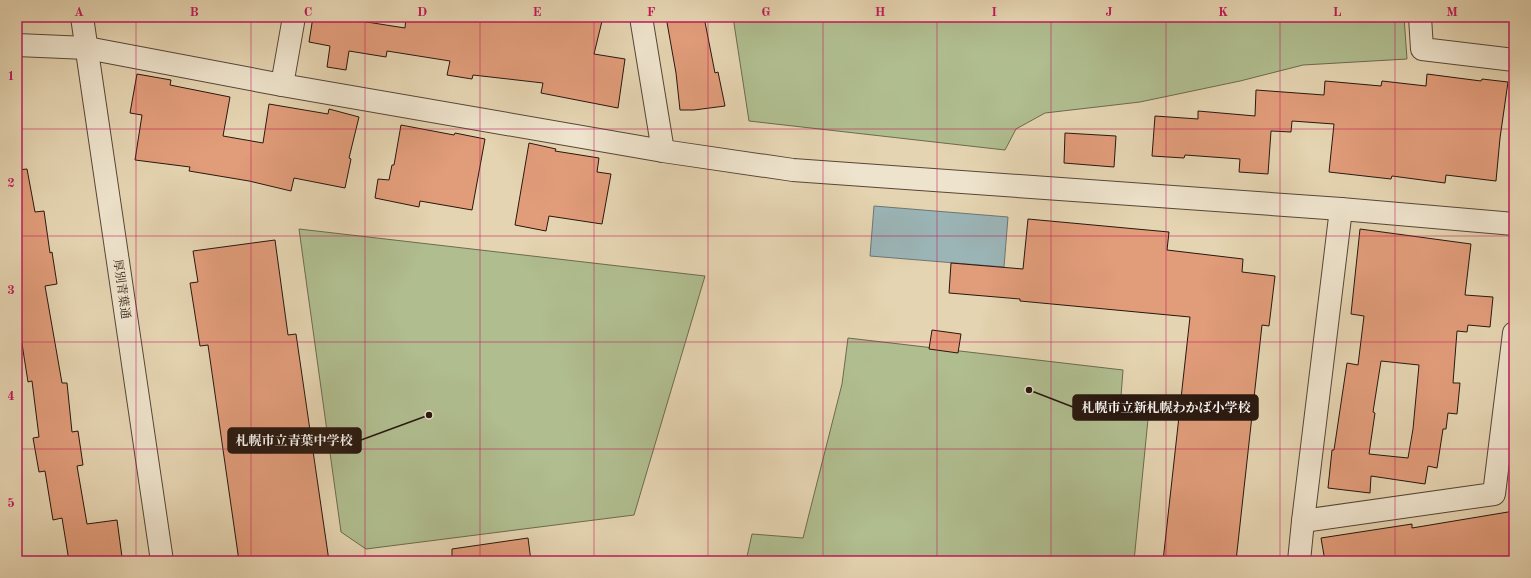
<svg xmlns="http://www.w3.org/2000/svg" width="1531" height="578" font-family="'Old Standard TT','Noto Serif JP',serif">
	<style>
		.green { fill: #b0bd8f; stroke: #6c6a4f }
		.water { fill: #9bb5b7; stroke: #6d7674 }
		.building { fill: #e19c7a; stroke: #28170f; fill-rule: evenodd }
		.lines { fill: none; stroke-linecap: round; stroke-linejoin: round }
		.minor-casing { stroke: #574638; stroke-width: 24 }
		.tertiary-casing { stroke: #574638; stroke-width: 24 }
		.minor { stroke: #eee3cc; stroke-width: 22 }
		.tertiary { stroke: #eee3cc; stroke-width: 22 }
		.grid { fill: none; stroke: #c2185b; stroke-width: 1; stroke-opacity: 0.55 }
		.labels { text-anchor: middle; stroke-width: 3.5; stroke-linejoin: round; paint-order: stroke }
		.street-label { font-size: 12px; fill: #28170f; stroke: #eee3cc }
		.leader { fill: none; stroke: #28170f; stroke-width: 1.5 }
		.callout-dot { fill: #28170f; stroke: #eee3cc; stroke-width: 1.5 }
		.callout { fill: #28170f; stroke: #28170f; stroke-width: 1.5 }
		.callout-label { font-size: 13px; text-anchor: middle; font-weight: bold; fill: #fff }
		.neatline { fill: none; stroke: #c2185b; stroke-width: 1.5 }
		.grid-label { font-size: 13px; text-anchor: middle; font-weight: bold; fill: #c2185b }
	</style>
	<rect width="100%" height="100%" fill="#e5d4b1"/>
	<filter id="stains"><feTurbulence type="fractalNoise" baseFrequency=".005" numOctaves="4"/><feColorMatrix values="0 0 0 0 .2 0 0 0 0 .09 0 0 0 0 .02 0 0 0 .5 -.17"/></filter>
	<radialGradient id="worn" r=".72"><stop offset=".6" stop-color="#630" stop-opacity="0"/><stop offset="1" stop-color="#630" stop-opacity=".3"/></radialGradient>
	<g class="green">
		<polygon points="733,17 1404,17 1407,59 1303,65 1240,81 1140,102 1045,113 1016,129 1005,150 749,121"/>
		<polygon points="299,229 705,276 634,515 366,549 341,532"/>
		<polygon points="848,338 1123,370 1121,396 1150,399 1134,561 746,561 752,534 803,538 842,384"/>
	</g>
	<polygon class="water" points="874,206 1008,217 1004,267 870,256"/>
	<g class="building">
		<polygon points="313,17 335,17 405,28 406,17 603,17 594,54 625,59 618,108 541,93 543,83 473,75 472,79 447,75 450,61 387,51 386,57 349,51 346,70 327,67 330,46 309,42"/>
		<polygon points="666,17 704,17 715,73 718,72 725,106 694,110 680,110 676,73"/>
		<polygon points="137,74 171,80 170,85 230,97 223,136 263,143 269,104 328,114 329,109 359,117 349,158 351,159 345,188 294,178 291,191 249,181 189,171 190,167 135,160 142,115 130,113"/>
		<polygon points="1427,74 1481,81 1482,79 1508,82 1500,138 1496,181 1446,175 1445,183 1392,176 1391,179 1329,172 1334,124 1292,121 1291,132 1271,131 1268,174 1239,172 1240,159 1185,155 1184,158 1152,156 1155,116 1198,119 1198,111 1255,116 1256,90 1324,95 1325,81 1381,86 1382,81 1426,86"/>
		<polygon points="401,125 454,135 455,133 485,139 472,210 420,201 419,207 375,198 378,179 389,180 392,165 394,165"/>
		<polygon points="1065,133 1116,136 1114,167 1064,163"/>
		<polygon points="529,143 556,149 555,151 599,158 597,172 611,174 602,224 549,216 546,231 515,225"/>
		<polygon points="27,169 35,212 44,211 50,253 52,252 57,284 45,286 62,383 67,383 72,432 78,431 83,465 77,466 87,524 117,520 122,557 97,561 69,561 62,518 53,520 45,471 39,472 33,438 39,437 32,381 28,382 17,312 17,170"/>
		<polygon points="1028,219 1169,232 1167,250 1243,259 1242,272 1275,276 1269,326 1262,325 1236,561 1163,561 1190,317 1020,301 1020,299 949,293 951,263 1023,269"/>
		<path d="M 1360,229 L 1471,244 L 1465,295 L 1493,297 L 1490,327 L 1468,325 L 1467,332 L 1457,331 L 1453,383 L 1460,383 L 1457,414 L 1448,413 L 1446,429 L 1443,429 L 1437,468 L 1428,466 L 1425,484 L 1371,476 L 1370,493 L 1328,488 L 1332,450 L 1334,450 L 1347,363 L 1358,365 L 1364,316 L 1351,314 ZM 1381,361 L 1419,365 L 1413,429 L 1408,458 L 1369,454 L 1375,413 L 1373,412 Z"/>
		<polygon points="275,240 288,335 296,334 329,561 239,561 208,345 200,346 190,283 198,282 193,251"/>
		<polygon points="932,330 961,334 958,353 929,349"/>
		<polygon points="1514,511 1514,561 1325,561 1321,538 1412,524 1412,528"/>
		<polygon points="528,538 531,561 452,561 452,549"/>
	</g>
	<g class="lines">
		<defs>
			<g id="minor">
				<polyline points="641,17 663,151"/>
				<polyline points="1420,17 1422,49 1514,60"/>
				<polyline points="282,85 294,17"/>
				<polyline points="1303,521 1494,494 1514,333"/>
				<polyline points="1299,561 1303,521 1341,209"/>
			</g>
			<g id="tertiary">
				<polyline points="82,17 162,561"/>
				<polyline points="17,45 87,48 282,85 663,151 793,170 1341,209 1514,224"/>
			</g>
		</defs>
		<use href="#minor" class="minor-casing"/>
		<use href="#tertiary" class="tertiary-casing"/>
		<use href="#minor" class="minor"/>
		<use href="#tertiary" class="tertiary"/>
	</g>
	<path class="grid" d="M 136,17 L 136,561M 251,17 L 251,561M 365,17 L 365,561M 480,17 L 480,561M 594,17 L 594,561M 708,17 L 708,561M 823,17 L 823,561M 937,17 L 937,561M 1051,17 L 1051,561M 1166,17 L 1166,561M 1280,17 L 1280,561M 1395,17 L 1395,561M 17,129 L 1514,129M 17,236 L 1514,236M 17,342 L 1514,342M 17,449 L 1514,449"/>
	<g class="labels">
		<g class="street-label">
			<text transform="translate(122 289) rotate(82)" y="4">厚別青葉通</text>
		</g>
	</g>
	<path class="leader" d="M1029 390L1073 407M429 415L361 440"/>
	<g class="callout-dot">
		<circle cx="1029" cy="390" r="4"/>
		<circle cx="429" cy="415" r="4"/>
	</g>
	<g class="callout">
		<rect x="1073" y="395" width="185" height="25" rx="4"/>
		<rect x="228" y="428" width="133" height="25" rx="4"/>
	</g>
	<g class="callout-label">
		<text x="1166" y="412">札幌市立新札幌わかば小学校</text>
		<text x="294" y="445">札幌市立青葉中学校</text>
	</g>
	<rect width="1531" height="578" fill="none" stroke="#e5d4b1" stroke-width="44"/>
	<rect x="22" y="22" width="1487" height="534" class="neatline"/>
	<g class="grid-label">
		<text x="79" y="16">A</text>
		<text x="194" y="16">B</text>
		<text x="308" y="16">C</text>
		<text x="422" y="16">D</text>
		<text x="537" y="16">E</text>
		<text x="651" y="16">F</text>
		<text x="766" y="16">G</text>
		<text x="880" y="16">H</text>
		<text x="994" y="16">I</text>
		<text x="1109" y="16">J</text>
		<text x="1223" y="16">K</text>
		<text x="1337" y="16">L</text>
		<text x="1452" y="16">M</text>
		<text x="11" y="80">1</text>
		<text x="11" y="187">2</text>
		<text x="11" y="294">3</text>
		<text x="11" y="400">4</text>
		<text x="11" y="507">5</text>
	</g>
	<rect width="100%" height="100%" filter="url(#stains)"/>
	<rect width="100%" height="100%" fill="url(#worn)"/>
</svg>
